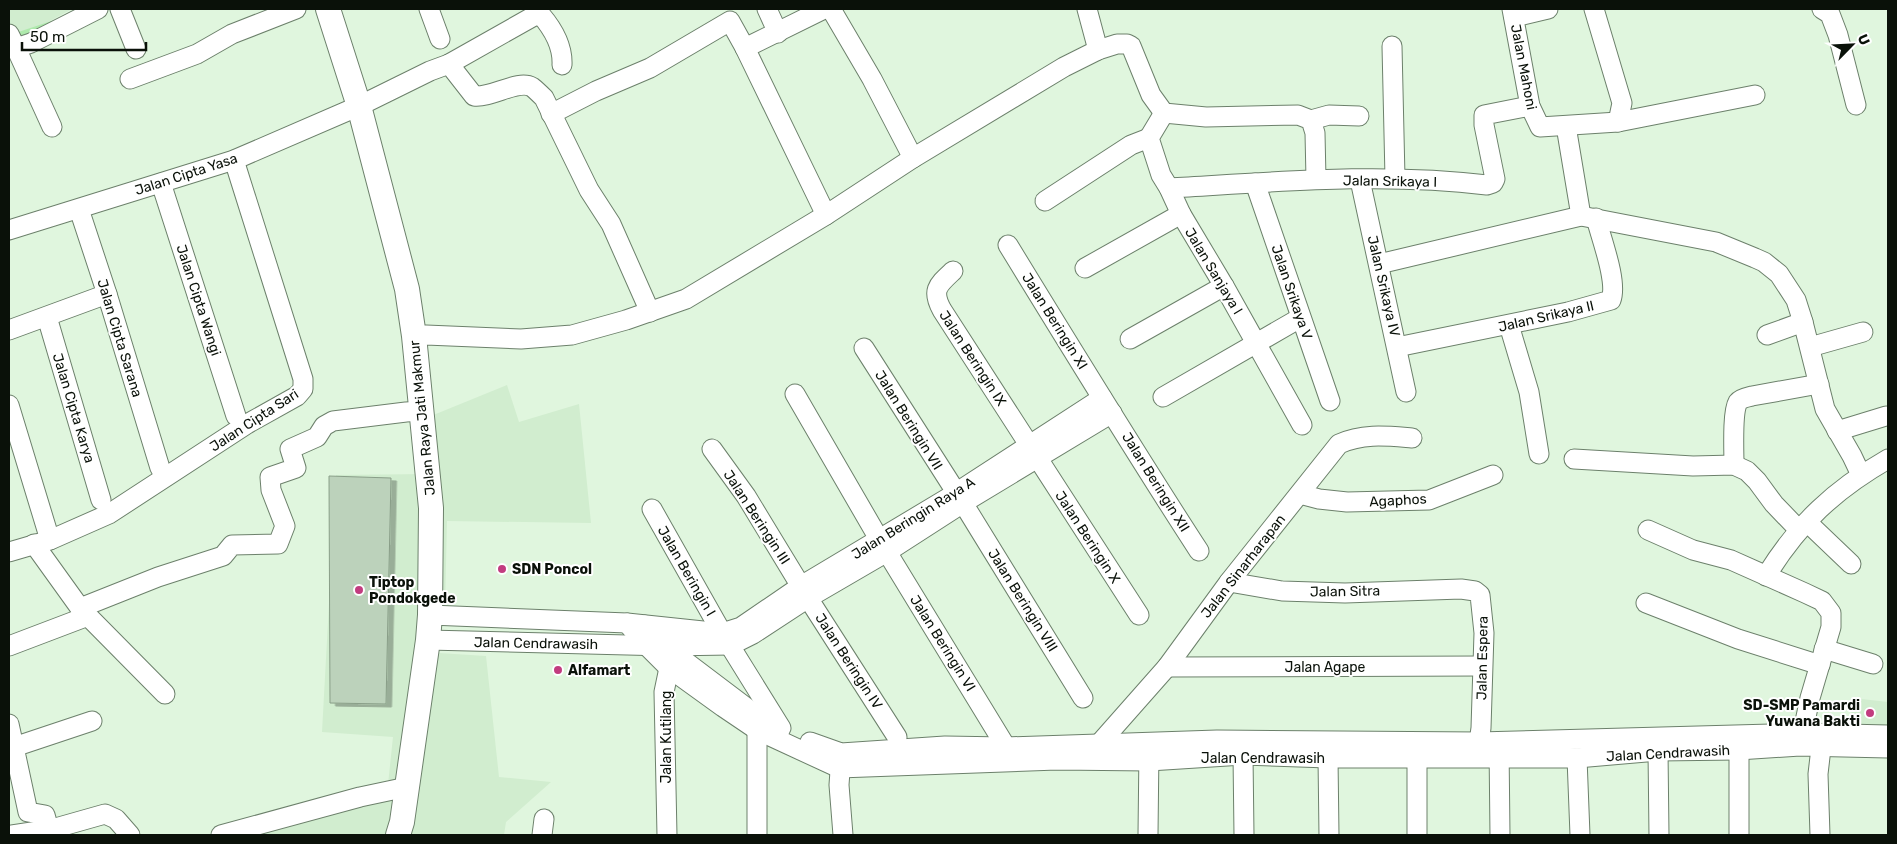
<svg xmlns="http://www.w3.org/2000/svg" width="1897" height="844" font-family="Rubik,sans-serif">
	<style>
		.built { fill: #d1edcf }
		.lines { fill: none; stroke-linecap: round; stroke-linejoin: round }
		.stream { stroke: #aee9ac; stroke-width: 5 }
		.building { fill: #bcd2bb; stroke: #899e88; filter: url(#shadow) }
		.minor-casing { stroke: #6c806b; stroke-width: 21 }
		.major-casing { stroke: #6c806b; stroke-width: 26 }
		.minor { stroke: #fff; stroke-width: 19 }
		.major { stroke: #fff; stroke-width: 24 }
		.poi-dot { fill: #c23c7f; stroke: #fff; stroke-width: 2 }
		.labels { text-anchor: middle; stroke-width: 4; stroke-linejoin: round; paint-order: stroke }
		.street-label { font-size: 14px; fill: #0a1109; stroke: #fff }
		.poi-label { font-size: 14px; font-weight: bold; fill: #0a1109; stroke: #fff; text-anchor: start }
	</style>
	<defs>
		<filter id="shadow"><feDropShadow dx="5.5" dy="3" stdDeviation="0" flood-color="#0004"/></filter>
	</defs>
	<rect width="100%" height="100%" fill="#e0f6de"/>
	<g class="built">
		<polygon points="9,9 72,9 13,41 9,33"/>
		<polygon points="507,385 519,422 579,404 591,523 447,521 445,608 439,653 486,656 499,777 551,782 506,822 504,835 245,835 387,794 393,737 322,732 336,475 427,474 426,418"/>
		<polygon points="1853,698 1888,702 1888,730 1850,725"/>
	</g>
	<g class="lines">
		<polyline class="stream" points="14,36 53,23"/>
	</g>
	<polygon class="building" points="329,476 391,478 386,704 330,703"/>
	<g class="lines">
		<defs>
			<g id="minor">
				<polyline points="120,9 136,49"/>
				<polyline points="429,9 440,39"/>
				<polyline points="767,9 778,33"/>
				<polyline points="831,9 872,79 913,158"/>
				<polyline points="1087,9 1098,50"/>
				<polyline points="1512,9 1530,106 1540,127 1618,122 1755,95"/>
				<polyline points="1594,9 1622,103 1618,122"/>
				<polyline points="1822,9 1830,14 1838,35 1856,105"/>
				<polyline points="1514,17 1548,9"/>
				<polyline points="9,34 16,48 31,43 98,9"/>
				<polyline points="1392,46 1395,178"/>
				<polyline points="16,48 52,127"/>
				<polyline points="745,48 824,9"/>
				<path d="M 449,64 L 534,16 L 541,15 C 553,29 563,46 562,65"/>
				<polyline points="130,79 197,54 232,34 296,9"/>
				<polyline points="1164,113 1149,138 1161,175 1169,188 1181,214 1224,286 1302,425"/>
				<polyline points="551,114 596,91 650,68 730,21 745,48 826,215"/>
				<polyline points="1311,120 1329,115 1359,116"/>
				<polyline points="1566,126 1581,216"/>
				<polyline points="1360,180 1406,392"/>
				<polyline points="161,183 236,416"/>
				<polyline points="1255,183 1330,401"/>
				<path d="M 1169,188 C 1275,182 1381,172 1487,185 L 1493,183 L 1495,179 L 1484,125 L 1484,115 L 1530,106"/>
				<polyline points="1045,201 1131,145 1149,138"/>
				<polyline points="79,209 107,294 160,468"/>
				<path d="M 9,230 L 234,160 L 359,106 L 430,71 L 449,64 L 474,96 C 492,98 518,79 532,87 C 536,90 540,94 544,98 L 589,190 L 611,224 L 650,312"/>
				<path d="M 1008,245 C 1071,348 1134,451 1199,551"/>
				<polyline points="1379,264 1581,216 1716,242 1755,258 1764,262 1779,274 1796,300 1803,322 1825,409 1852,456 1861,475"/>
				<polyline points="1085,268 1181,214"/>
				<path d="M 953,271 C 938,285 931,290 942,310 L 1139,615"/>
				<polyline points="47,317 101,500"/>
				<polyline points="1509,325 1529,392 1539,454"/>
				<polyline points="9,330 107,294"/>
				<polyline points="1767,335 1803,322"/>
				<polyline points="414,336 426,335 521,339 572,335 626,320 686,299 826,215 913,158 1064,67 1098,50 1117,44 1127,44 1131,46 1151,95 1164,113 1206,117 1298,115 1311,120 1315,133 1316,179"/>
				<polyline points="1130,339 1224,286"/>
				<path d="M 1397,347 L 1568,312 L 1611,300 C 1618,282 1601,238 1596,218"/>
				<polyline points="1810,347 1863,332"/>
				<polyline points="864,348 963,503 1083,698"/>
				<polyline points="795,394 879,539 1006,747"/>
				<polyline points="1163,397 1300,318"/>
				<polyline points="9,405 50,540"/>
				<polyline points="1837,431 1886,416"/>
				<polyline points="712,449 746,496 808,598 897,737"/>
				<polyline points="1574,459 1693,466 1734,465 1747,471 1757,481 1774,504 1799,530"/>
				<path d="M 1734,465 C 1734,452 1732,412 1738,402 C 1741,398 1748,397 1752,396 L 1819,384"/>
				<polyline points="1300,494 1319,499 1347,502 1429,500 1493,475"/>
				<polyline points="652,509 722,633 781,728"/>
				<polyline points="1807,522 1851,564"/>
				<polyline points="1648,530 1693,550 1731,560 1805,593 1822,601 1831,613 1831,627 1810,698 1800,745"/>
				<polyline points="34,544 80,608 165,694"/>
				<polyline points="9,552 50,540 109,514 247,424 297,396 303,389 303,379 234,160"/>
				<path d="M 1766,576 C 1799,523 1834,490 1888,459"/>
				<polyline points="1229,582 1282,591 1345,593 1461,589 1475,591 1480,595 1484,633 1481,728 1479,742"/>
				<polyline points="1646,603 1738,639 1820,665"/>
				<polyline points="80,608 158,577 223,556 232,545 278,544 285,526 271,490 270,477 296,468 290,449 317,437 324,426 333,421 406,412 422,411"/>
				<polyline points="430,615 627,623 722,633 741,627 801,586 948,498 1102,398"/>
				<polyline points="627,623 645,644 669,668 723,707 757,730 839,768 1057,760 1149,761 1243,755 1328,758 1577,758 1658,751 1738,750 1800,746 1888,748"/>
				<polyline points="645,625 677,655 751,711"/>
				<polyline points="428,640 667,646 731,645 753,634 808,598 887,552 963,503 1112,413"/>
				<polyline points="9,646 88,616"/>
				<polyline points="1824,649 1873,664"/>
				<polyline points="1167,667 1482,666"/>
				<polyline points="9,724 14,747 9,748"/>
				<polyline points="1739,739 1739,835"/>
				<polyline points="810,742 841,753 945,746 1006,747 1217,740 1479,742 1803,733 1888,735"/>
				<path d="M 1099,744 L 1167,667 L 1229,582 L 1339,444 C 1363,433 1387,436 1412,438"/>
				<polyline points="1499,746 1500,835"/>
				<polyline points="1658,751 1659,835"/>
				<polyline points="1243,755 1244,835"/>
				<polyline points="841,757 839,785 843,835"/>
				<polyline points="1417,757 1417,835"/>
				<polyline points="1328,758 1329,835"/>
				<polyline points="1577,758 1580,835"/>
				<polyline points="49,829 45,815 28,812 14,747 92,721"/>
				<polyline points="12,835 52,829 105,814 116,819 130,835"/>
				<polyline points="221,835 360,797 407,787"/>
				<polyline points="542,835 544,819"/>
				<polyline points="667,835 664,692 669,668 675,659"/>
				<polyline points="757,835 757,730 763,720"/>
				<polyline points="1148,835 1149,748"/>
				<polyline points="1820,835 1818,774 1821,748"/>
			</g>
			<polyline id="major" points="328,9 359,106 407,289 414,336 431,508 430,615 428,640 402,822 398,835"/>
		</defs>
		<use href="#minor" class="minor-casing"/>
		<use href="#major" class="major-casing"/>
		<use href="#minor" class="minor"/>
		<use href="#major" class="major"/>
	</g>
	<g class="poi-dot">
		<circle cx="502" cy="569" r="5"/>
		<circle cx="359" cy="590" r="5"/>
		<circle cx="558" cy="670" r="5"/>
		<circle cx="1870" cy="713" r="5"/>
	</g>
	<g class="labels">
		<g class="street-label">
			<text transform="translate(1524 67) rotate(79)" y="5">Jalan Mahoni</text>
			<text transform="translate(186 174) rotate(-18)" y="5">Jalan Cipta Yasa</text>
			<text transform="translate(1390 181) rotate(1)" y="5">Jalan Srikaya I</text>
			<text transform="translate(1214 271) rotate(59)" y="5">Jalan Sanjaya I</text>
			<text transform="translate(1384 286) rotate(77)" y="5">Jalan Srikaya IV</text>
			<text transform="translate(1292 292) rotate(71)" y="5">Jalan Srikaya V</text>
			<text transform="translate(199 300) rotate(72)" y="5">Jalan Cipta Wangi</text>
			<text transform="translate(1546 316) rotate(-13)" y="5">Jalan Srikaya II</text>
			<text transform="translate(1055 321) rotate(58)" y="5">Jalan Beringin XI</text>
			<text transform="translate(120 338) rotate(73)" y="5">Jalan Cipta Sarana</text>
			<text transform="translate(973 358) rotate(57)" y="5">Jalan Beringin IX</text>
			<text transform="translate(74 408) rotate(73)" y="5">Jalan Cipta Karya</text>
			<text transform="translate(422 418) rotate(-96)" y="5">Jalan Raya Jati Makmur</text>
			<text transform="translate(254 420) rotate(-33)" y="5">Jalan Cipta Sari</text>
			<text transform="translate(909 420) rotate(58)" y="5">Jalan Beringin VII</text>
			<text transform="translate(1156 482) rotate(58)" y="5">Jalan Beringin XII</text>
			<text transform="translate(1398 500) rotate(-3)" y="5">Agaphos</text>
			<text transform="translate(757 517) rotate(57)" y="5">Jalan Beringin III</text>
			<text transform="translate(913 518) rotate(-32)" y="5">Jalan Beringin Raya A</text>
			<text transform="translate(1088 537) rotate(57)" y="5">Jalan Beringin X</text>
			<text transform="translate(1243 566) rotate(-52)" y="5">Jalan Sinarharapan</text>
			<text transform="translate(687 571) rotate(60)" y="5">Jalan Beringin I</text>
			<text transform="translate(1345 591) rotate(-1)" y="5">Jalan Sitra</text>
			<text transform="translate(1023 600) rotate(58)" y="5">Jalan Beringin VIII</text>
			<text transform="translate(536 643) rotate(1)" y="5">Jalan Cendrawasih</text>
			<text transform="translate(943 643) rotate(58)" y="5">Jalan Beringin VI</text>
			<text transform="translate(1482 658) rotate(-89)" y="5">Jalan Espera</text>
			<text transform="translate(849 661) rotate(57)" y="5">Jalan Beringin IV</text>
			<text x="1325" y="672">Jalan Agape</text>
			<text transform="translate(666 737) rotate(-90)" y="5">Jalan Kutilang</text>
			<text transform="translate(1668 753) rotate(-3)" y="5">Jalan Cendrawasih</text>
			<text x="1263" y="763">Jalan Cendrawasih</text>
		</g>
		<g class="poi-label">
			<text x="512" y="574">SDN Poncol</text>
			<text x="369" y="587">Tiptop<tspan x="369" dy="16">Pondokgede</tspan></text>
			<text x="568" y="675">Alfamart</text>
			<text x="1860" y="710" text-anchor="end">SD-SMP Pamardi<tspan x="1860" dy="16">Yuwana Bakti</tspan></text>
		</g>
	</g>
	<rect width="1897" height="844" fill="none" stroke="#0a1109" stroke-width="20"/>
	<g transform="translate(1852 45) rotate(66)" stroke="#ffffff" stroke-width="4" paint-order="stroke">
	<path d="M0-4L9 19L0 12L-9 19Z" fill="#0a1109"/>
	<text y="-8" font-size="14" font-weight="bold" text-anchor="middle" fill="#0a1109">U</text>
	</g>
	<path d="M22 42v8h124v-8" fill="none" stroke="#0a1109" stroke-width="2.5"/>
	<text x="30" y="42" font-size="15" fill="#0a1109" stroke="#ffffff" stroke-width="4" paint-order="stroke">50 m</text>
</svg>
